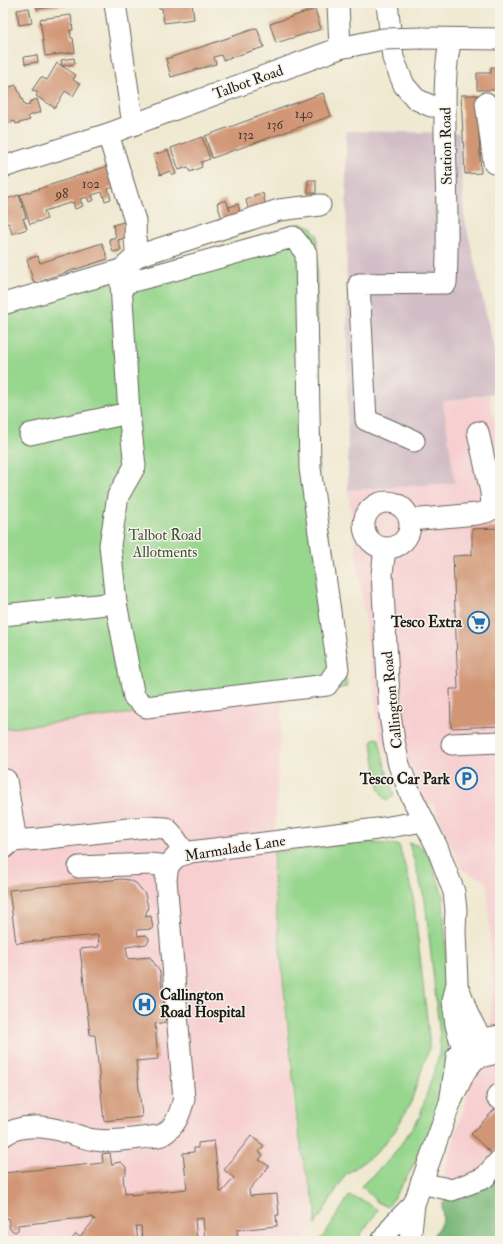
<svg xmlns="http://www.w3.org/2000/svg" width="503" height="1244" font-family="'IM FELL Double Pica',serif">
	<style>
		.built { fill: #f7cfd1 }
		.industrial { fill: #d2bdc6 }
		.green { fill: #96d68d; stroke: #597954 }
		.forest { fill: #78b778; stroke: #4a6a4a }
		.building { fill: #d19676 }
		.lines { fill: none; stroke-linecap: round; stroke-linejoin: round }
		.minor-casing { stroke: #66645b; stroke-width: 23 }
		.minor { stroke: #fff; stroke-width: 21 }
		.minor-bridge-casing { stroke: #66645b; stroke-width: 23; stroke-linecap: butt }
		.minor-bridge { stroke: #fff; stroke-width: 21 }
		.labels { text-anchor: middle; stroke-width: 3; stroke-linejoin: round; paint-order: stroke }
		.number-label { font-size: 13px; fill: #493a32 }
		.street-label { font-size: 15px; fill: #1c1c1c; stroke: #f7f3e8 }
		.park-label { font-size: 15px; fill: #41543e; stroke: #f7f3e8 }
		.poi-label { font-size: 15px; font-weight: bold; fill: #1c1c1c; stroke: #f7f3e8; text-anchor: end }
	</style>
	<rect width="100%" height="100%" fill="#f7f3e8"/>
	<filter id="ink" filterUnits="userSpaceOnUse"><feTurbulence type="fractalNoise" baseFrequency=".025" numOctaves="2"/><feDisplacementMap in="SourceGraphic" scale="8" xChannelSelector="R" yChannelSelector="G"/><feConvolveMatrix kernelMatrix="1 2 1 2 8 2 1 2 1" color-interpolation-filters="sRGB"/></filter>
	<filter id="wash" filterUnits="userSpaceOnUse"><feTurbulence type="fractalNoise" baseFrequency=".012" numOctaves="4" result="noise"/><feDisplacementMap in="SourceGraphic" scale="16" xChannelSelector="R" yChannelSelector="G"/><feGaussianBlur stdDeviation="0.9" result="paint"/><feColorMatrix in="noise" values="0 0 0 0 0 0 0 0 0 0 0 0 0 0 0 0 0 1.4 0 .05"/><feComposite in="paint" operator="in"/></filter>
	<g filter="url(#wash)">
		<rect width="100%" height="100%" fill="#f0e9d1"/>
		<g class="built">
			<polygon points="489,395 500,447 500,1178 472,1200 437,1199 467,1095 471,1070 487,1061 493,990 487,882 462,870 433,803 405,810 380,736 348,490 455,483 443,402"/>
			<polygon points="283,695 272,879 296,1130 313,1207 311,1228 303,1241 3,1241 3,729"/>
		</g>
		<polygon class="industrial" points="346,131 459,133 464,215 500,376 500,392 443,402 455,483 348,490"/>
		<g class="green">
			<polygon points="300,224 310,226 317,235 316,417 319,481 347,687 3,729 3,309"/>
			<polygon points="376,738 379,739 385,766 394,795 391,798 388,800 384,798 379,789 372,743 373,739"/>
			<polygon points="362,842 399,845 413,895 429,1037 429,1048 411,1102 395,1131 376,1153 345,1175 315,1225 316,1208 305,1167 298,1130 273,878 274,852"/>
			<polygon points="409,843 420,846 428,854 435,872 443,897 449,1014 448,1046 446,1086 433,1129 408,1175 388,1207 377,1202 361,1186 392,1157 419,1118 439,1056 440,1037 425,900"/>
			<polygon points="349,1196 364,1201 378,1210 356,1241 318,1241 325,1234"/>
		</g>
		<polygon class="forest" points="500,1168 500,1241 430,1241 443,1220 442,1205 450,1191"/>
		<g id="blocks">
			<g class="building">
				<polygon points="36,3 67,3 67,5 37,9"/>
				<polygon points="159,3 192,4 194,19 164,23 162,8 159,9"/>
				<polygon points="29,8 32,23 19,25 17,10"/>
				<polygon points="315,9 321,29 276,43 270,24"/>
				<polygon points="71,15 73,30 70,30 71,38 73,38 75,52 45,56 40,19"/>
				<polygon points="257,28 264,47 223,60 221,55 214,57 216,64 171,77 166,59"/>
				<polygon points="37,55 38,62 25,64 24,57"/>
				<polygon points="74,58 75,64 62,66 76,75 73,80 80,84 73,96 65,91 55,108 36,96 38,93 32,90 41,77 47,80 57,63 62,66 61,60"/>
				<polygon points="491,67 500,67 500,90 477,90 477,73 491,73"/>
				<polygon points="16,85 25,106 30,105 29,102 37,99 41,112 28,116 30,120 16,124 15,121 7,124 8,127 3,129 3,89"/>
				<polygon points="323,93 331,116 212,158 205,136"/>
				<polygon points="461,95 477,95 481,173 465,174"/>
				<polygon points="500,96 500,151 493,97"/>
				<polygon points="202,137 210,159 201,162 202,167 190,172 188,167 179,170 171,148"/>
				<polygon points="168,150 176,174 172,175 170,171 160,175 153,155"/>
				<polygon points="111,165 118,186 108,189 111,199 105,201 102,192 92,195 94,200 89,202 87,197 80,199 83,206 75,209 73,202 44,211 47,219 30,224 20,195"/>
				<rect x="308" y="180" width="8" height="13"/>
				<polygon points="263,193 266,208 249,212 246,200 254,197 254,195"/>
				<polygon points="19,195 26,218 23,218 27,229 12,234 9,223 3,225 3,200"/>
				<polygon points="226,200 230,211 229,207 238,204 241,217 223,222 217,203"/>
				<polygon points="127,221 125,238 118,240 121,250 113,252 109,239 116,237 113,225"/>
				<polygon points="102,243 108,259 45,279 45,281 38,283 33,281 27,259 38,256 40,263"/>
				<polygon points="500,528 500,726 451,728 450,689 458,689 453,556 472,555 472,529"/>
				<polygon points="121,879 129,880 136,883 145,894 148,907 145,917 151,916 153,929 137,930 138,936 146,935 149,938 149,941 146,944 126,947 128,959 150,957 160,972 166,1022 155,1024 158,1059 136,1061 142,1117 104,1121 95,1035 90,1035 80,949 99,947 98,935 16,943 9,890"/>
				<polygon points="500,1084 500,1146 492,1154 471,1134 498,1106"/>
				<polygon points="251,1136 264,1146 259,1152 263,1155 259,1160 269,1166 249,1190 250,1196 277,1194 279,1215 276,1215 277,1226 237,1230 238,1241 205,1241 203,1218 195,1219 197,1241 142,1241 141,1226 136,1226 138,1241 70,1241 76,1234 80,1237 95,1219 93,1219 92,1217 18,1225 18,1230 15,1232 10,1229 8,1218 3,1219 3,1173 103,1163 102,1154 110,1153 112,1166 115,1163 121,1162 126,1167 126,1174 123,1176 125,1194 131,1193 131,1195 187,1189 183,1153 194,1152 194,1148 198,1148 198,1143 214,1141 220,1192 223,1191 234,1178 224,1170"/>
			</g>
		</g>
	</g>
	<g filter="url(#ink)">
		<use href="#blocks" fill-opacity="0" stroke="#66645b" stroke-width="1"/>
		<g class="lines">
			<defs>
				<g id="minor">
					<polyline points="115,3 133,125"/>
					<polyline points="338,3 340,48"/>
					<polyline points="387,3 393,58 404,85 416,99 431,106 445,106"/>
					<polyline points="423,38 500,39"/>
					<polyline points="486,103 494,163 500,163"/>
					<path d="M 108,134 L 135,221 C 136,234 134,242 137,256"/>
					<polyline points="3,167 108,134 340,48 355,45"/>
					<polygon points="293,237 306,253 310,468 338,669 327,685 146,707 134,697 116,603 110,545 118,496 135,466 129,413 121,284 156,275"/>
					<polyline points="3,304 121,270 137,256 279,210 320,205"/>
					<polyline points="30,434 129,413"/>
					<path d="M 414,441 L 366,420 L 359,284 L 446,283 C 449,233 446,183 445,133 C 445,105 444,66 451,39"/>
					<circle cx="387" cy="525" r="23"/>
					<polyline points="410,520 477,514 486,512 492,509 491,492 478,432"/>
					<polyline points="385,548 382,574 390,715 394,741 399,765 411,795 437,847 454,892 456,910 455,931 457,983 453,1001 456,1025 463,1049 457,1056 450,1103"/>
					<polyline points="3,615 116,603"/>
					<polyline points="452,744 500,742"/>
					<polyline points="6,780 16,841"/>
					<polyline points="3,849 12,841 39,839 146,827 166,828 171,833 186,854"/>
					<polyline points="79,867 149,864 168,866"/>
					<polyline points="460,992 468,1015 481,1039"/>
					<polyline points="475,1053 468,1053 463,1049 481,1039 500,1036"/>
					<polyline points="500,1094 497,1097 500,1099"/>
					<path d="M 3,1136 C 20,1123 46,1126 65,1132 C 75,1134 85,1139 95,1140 C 110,1142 125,1140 141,1138 C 147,1137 156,1137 162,1135 C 176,1127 180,1113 184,1099 L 166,879 L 168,866 L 176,857 L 190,852 L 377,829 L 424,821"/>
					<polyline points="421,1183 452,1190 484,1178 500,1160"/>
					<polyline points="382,1241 394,1224 414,1204"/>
					<polyline points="410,1241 414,1204 450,1103 465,1071 476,1058 500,1052"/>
				</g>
			</defs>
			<use href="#minor" class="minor-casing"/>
			<use href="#minor" class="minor"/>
			<defs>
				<polyline id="minor-bridge" points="355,45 383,39 423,38"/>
			</defs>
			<use href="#minor-bridge" class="minor-bridge-casing"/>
			<use href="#minor-bridge" class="minor-bridge"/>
		</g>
	</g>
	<defs>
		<symbol id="supermarket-ring" viewBox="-11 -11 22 22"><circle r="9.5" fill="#f7f3e8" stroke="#1f6fb2" stroke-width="1.5"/><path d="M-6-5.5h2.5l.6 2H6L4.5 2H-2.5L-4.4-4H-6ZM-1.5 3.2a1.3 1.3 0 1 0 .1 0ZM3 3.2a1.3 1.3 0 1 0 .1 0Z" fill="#1f6fb2"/></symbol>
		<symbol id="parking-ring" viewBox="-11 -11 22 22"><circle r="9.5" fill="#f7f3e8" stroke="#1f6fb2" stroke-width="1.5"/><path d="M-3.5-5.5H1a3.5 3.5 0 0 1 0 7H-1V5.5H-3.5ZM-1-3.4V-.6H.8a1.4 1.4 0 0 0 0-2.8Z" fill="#1f6fb2"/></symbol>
		<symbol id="hospital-ring" viewBox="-11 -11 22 22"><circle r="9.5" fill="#f7f3e8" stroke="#1f6fb2" stroke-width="1.5"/><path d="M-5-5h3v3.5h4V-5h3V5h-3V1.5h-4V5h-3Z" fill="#1f6fb2"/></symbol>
	</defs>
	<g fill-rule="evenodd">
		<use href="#supermarket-ring" x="466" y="610" width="25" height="25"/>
		<use href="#parking-ring" x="454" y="766" width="25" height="25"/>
		<use href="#hospital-ring" x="132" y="992" width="25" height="25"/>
	</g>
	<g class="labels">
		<g class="number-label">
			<text x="304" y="118">140</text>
			<text x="275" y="129">136</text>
			<text x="246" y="139">132</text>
			<text x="91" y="188">102</text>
			<text x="62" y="198">98</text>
		</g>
		<g class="street-label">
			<text transform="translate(248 82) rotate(-20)" y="5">Talbot Road</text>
			<text transform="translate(446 146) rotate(-91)" y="5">Station Road</text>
			<text transform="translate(392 700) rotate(-96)" y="5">Callington Road</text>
			<text transform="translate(235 848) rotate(-9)" y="5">Marmalade Lane</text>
		</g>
		<g class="park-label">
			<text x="165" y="540">Talbot Road<tspan x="165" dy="17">Allotments</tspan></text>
		</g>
		<g class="poi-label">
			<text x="462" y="627">Tesco Extra</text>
			<text x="450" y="784">Tesco Car Park</text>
			<text x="160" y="1000" text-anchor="start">Callington<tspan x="160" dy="17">Road Hospital</tspan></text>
		</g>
	</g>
	<rect width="503" height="1244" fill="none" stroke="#f7f3e8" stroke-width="16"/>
</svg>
